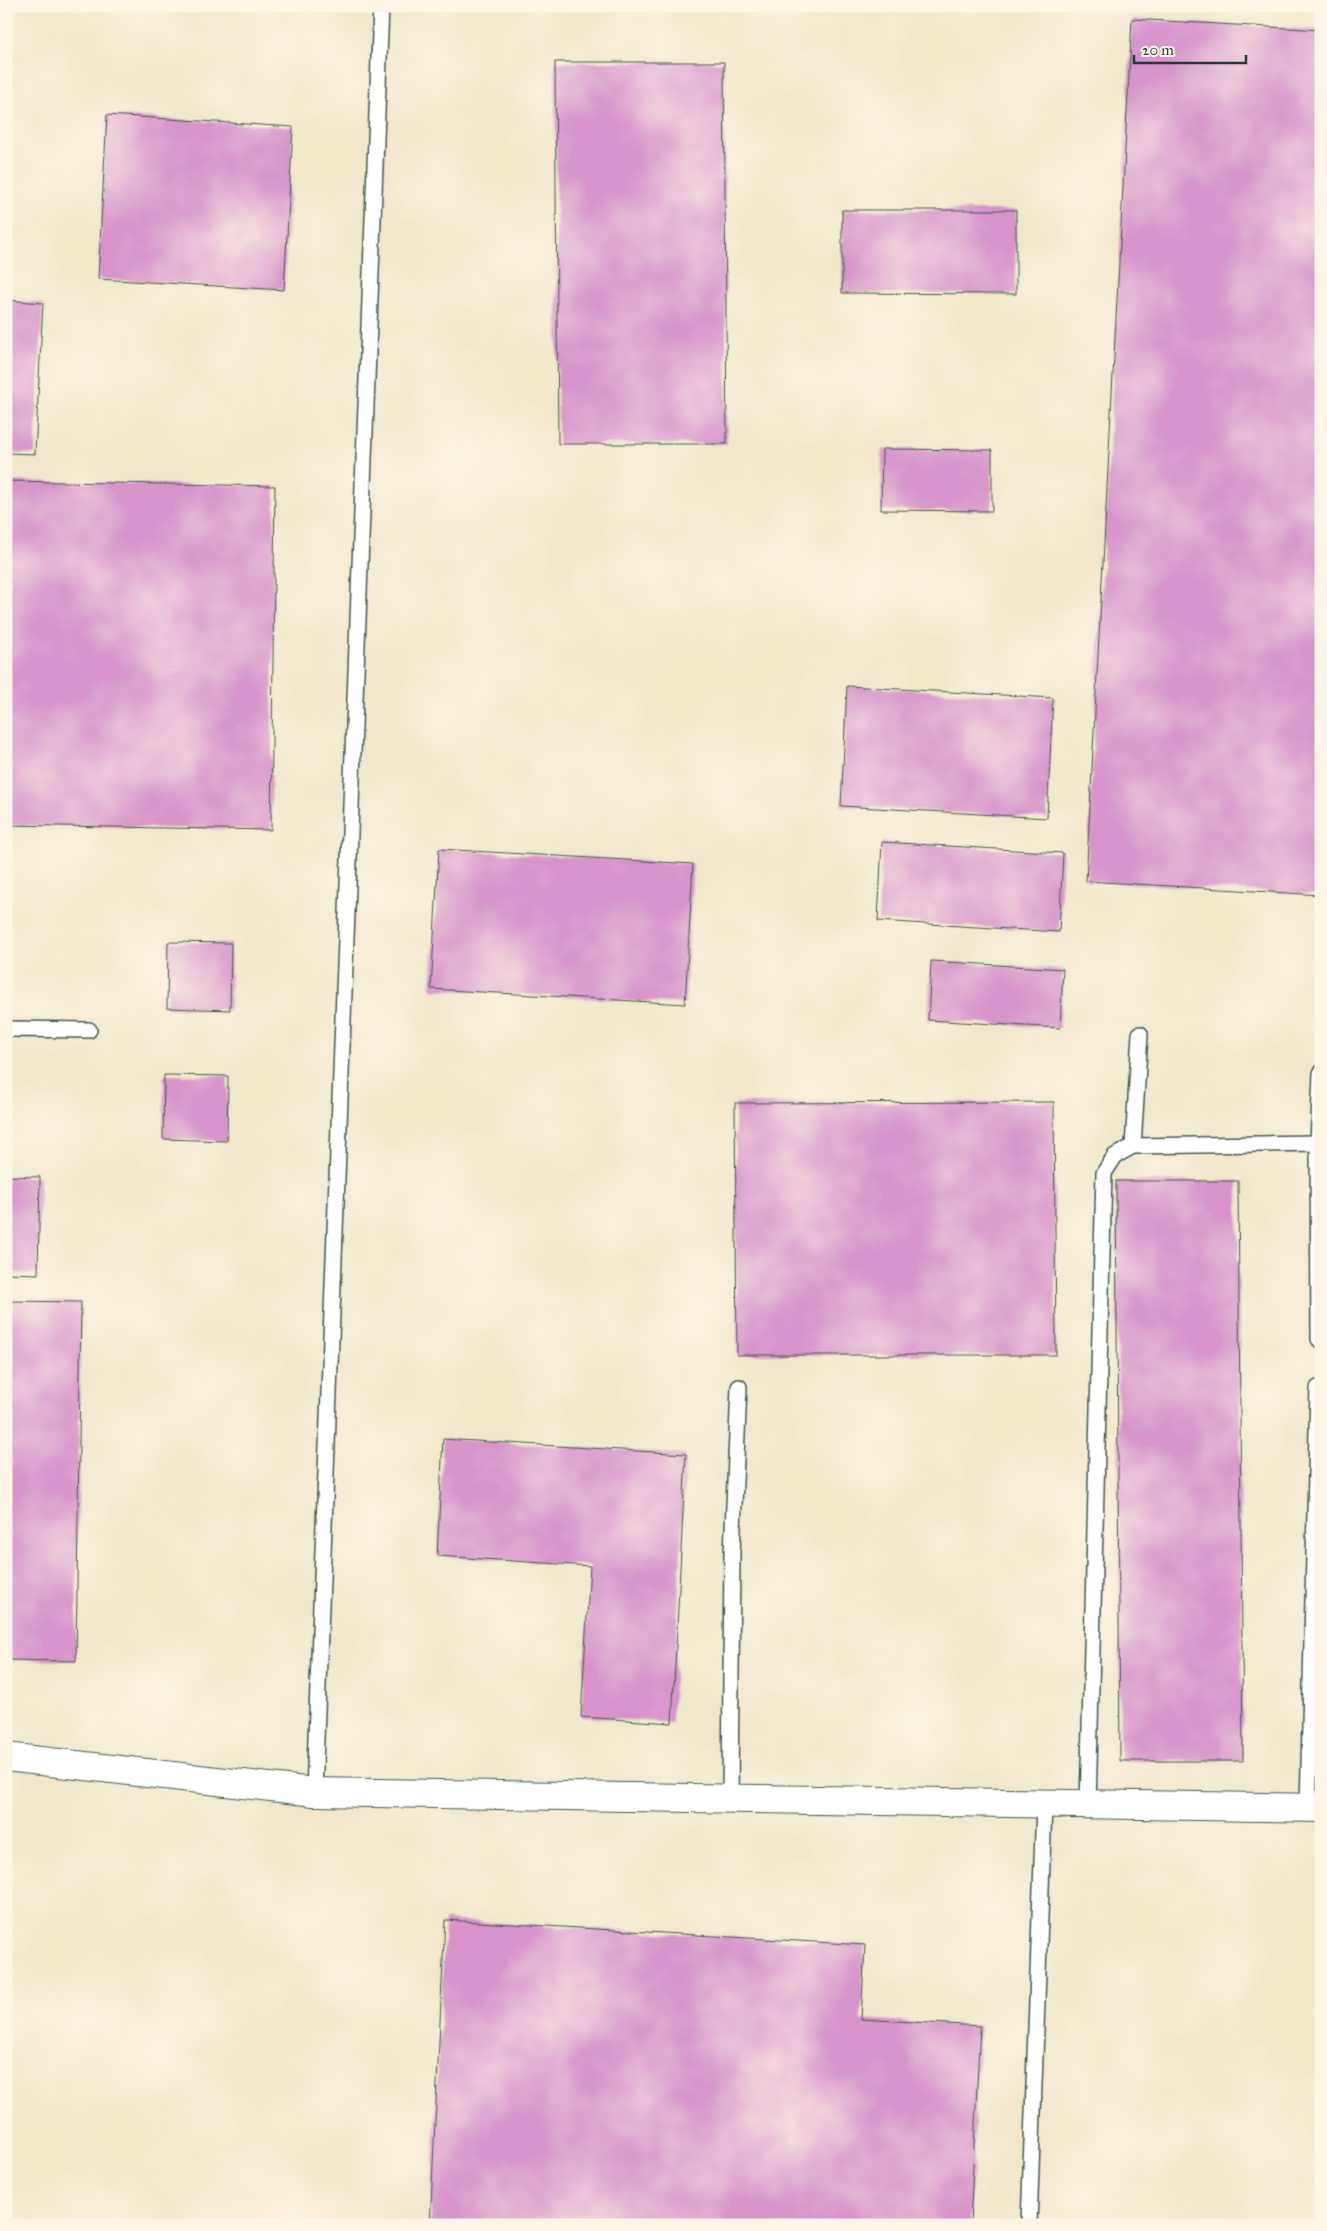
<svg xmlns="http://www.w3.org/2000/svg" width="1327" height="2231" font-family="'IM FELL Great Primer',serif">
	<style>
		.building { fill: #d793ca }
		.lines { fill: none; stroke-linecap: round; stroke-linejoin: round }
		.lane-casing { stroke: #3e574b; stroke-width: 18 }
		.street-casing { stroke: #3e574b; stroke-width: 30 }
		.lane { stroke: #fff; stroke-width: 15 }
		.street { stroke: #fff; stroke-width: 28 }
	</style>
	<rect width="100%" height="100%" fill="#fcf5e5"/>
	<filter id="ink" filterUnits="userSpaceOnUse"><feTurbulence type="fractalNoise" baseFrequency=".02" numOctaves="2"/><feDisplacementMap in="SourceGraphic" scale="10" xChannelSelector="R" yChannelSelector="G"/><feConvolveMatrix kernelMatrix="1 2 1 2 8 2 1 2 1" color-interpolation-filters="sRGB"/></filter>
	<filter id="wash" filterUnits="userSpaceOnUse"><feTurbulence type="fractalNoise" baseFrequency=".0096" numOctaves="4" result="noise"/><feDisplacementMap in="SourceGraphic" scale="20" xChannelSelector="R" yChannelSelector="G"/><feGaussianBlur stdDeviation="1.12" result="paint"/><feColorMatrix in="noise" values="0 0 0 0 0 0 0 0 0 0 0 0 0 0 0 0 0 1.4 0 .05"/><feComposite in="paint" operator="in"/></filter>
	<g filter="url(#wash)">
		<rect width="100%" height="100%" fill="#f1e8cc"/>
		<g id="blocks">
			<g class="building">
				<polygon points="1132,19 1321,30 1321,895 1086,881"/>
				<polygon points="555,62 724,62 727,444 558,444"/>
				<polygon points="107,115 293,127 284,290 98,279"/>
				<polygon points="842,210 1016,210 1016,294 842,293"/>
				<polygon points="6,300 43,303 35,454 6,453"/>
				<polygon points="882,449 992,450 992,511 881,510"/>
				<polygon points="6,481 275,486 271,830 6,825"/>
				<polygon points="847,686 1053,698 1047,818 841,806"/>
				<polygon points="882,842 1063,853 1059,932 878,921"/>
				<polygon points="439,849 693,864 685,1004 431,989"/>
				<polygon points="168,942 231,943 230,1010 167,1008"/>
				<polygon points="931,961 1063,969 1060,1028 928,1020"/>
				<polygon points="164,1075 228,1076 227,1141 163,1139"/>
				<polygon points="1054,1102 1056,1355 737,1355 735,1103"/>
				<polygon points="6,1176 40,1177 38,1274 6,1273"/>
				<polygon points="1116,1181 1238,1181 1243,1761 1120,1761"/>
				<polygon points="6,1301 81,1302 76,1661 6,1660"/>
				<polygon points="443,1439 686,1454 672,1723 581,1717 590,1566 437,1556"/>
				<polygon points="445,1920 865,1945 861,2019 980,2026 970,2225 430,2225"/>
			</g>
		</g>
	</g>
	<g filter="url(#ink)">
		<use href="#blocks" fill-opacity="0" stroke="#3e574b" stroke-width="1"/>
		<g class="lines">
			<defs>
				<g id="lane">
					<polyline points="6,1029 89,1030"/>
					<polyline points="1133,1146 1140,1034"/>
					<polyline points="1319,1339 1318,1143 1321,1073"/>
					<polyline points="314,1792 381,6"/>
					<polyline points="730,1799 732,1553 739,1387"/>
					<polyline points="1088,1806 1104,1173 1115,1156 1133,1146 1318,1143"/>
					<polyline points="1308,1808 1318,1388"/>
					<polyline points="1029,2225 1044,1805"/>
				</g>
				<polyline id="street" points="6,1757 314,1792 1321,1808"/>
			</defs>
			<use href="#lane" class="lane-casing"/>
			<use href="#street" class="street-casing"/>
			<use href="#lane" class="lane"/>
			<use href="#street" class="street"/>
		</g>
	</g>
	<rect width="1327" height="2231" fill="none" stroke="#fcf5e5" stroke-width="25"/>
	<path d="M1134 55v8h112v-8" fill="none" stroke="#1f3d34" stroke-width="2.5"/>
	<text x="1142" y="55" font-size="15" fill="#1f3d34" stroke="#fcf5e5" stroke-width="4" paint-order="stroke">20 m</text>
</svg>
